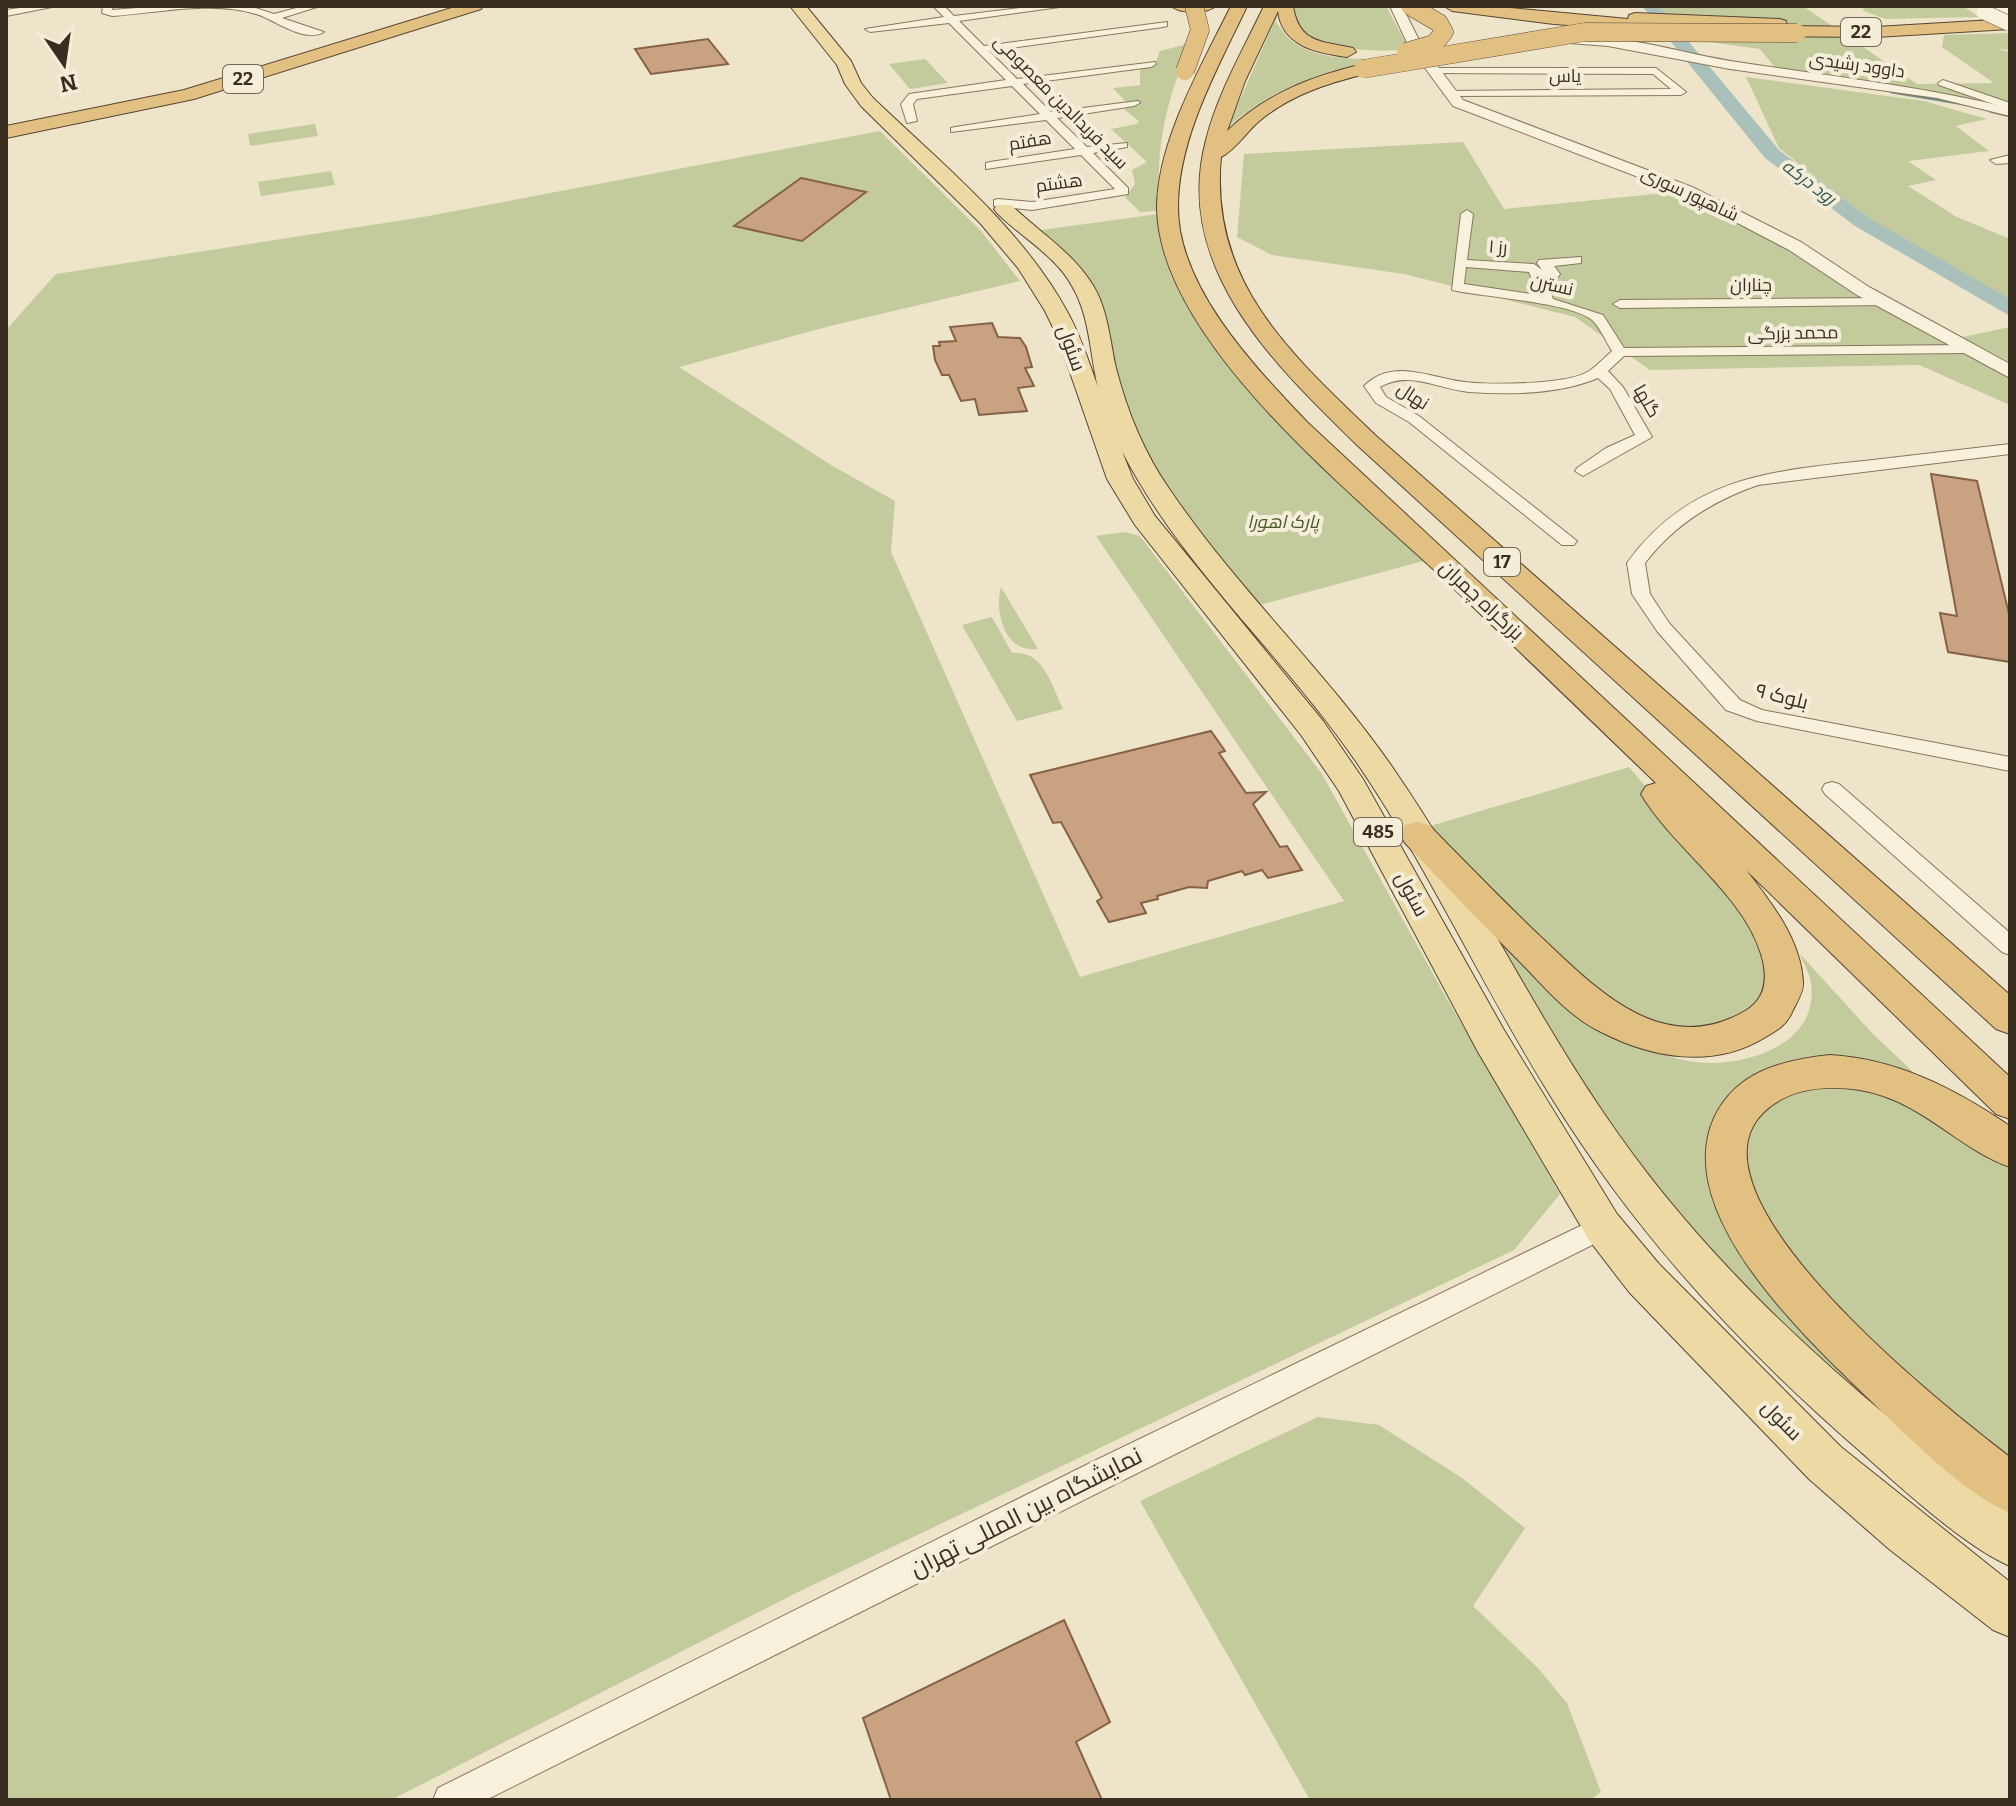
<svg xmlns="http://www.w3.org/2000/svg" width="2016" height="1806" font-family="Bitter,Cairo,serif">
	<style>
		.green { fill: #c3cb9d }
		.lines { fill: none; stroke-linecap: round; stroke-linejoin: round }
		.stream { stroke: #709089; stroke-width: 3 }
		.river { fill: #aac1bb; fill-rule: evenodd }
		.building { fill: #c9a281; stroke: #866246; stroke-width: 2 }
		.minor-casing { stroke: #88775f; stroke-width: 2 }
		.tertiary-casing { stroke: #88775f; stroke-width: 2 }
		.secondary-casing { stroke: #6a5842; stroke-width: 2 }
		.primary-casing { stroke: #574532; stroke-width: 2 }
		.trunk-casing { stroke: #574532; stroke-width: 2 }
		.minor { fill: #f8f1dc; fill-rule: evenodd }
		.tertiary { fill: #f8f1dc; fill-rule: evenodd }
		.secondary { fill: #f8f1dc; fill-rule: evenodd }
		.primary { fill: #edd9a4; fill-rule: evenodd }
		.trunk { fill: #e2c082; fill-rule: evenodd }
		.secondary-bridge-casing { stroke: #6a5842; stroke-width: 16; stroke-linecap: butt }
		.trunk-bridge-casing { stroke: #574532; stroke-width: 19; stroke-linecap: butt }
		.secondary-bridge { stroke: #f8f1dc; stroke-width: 15 }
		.trunk-bridge { stroke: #e2c082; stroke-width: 18 }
		.labels { text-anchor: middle; stroke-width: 8; stroke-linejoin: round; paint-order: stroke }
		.shield { fill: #f4eed9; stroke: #726858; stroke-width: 2 }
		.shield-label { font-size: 18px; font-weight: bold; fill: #3a2e21 }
		.far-street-label { font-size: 18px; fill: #3a2e21; stroke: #f4eed9 }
		.far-water-label { font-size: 18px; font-style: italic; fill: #325858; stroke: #f4eed9 }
		.far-park-label { font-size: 18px; font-style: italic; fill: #485529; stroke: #f4eed9 }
		.street-label { font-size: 20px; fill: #3a2e21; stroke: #f4eed9 }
		.near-street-label { font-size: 24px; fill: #3a2e21; stroke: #f4eed9 }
	</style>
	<rect width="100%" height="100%" fill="#ede4c9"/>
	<g class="green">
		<path d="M 1288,6 L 1386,6 L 1409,49 C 1371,53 1340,49 1304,38 Z"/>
		<path d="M 1658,6 L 1803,6 L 1917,84 L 1994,83 L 1942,47 L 1944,35 L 2010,33 L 2010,50 L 1996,49 L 2010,52 L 2010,109 C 1933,88 1856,79 1777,70 L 1760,49 L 1688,39 Z"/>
		<polygon points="1862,6 1963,6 1979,17 1885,19 1864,11"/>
		<path d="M 1278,13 L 1276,22 C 1281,29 1286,37 1293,42 C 1319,61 1362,59 1393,59 C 1328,73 1279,81 1228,127 Z"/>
		<path d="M 1191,43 C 1165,102 1156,146 1159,211 L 1140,212 L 1125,197 L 1135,184 L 1132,170 L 1147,162 L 1111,129 L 1137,124 L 1139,121 L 1124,109 L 1141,105 L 1137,101 L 1126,102 L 1113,88 L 1140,85 L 1140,69 L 1154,66 L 1160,51 Z"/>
		<polygon points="925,59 948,83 910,89 889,64"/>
		<polygon points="1746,77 1924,101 1987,119 1956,126 1989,151 1908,161 1936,180 1908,186 1955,216 2010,239 2010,303 1881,229 1779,148"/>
		<polygon points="315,124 318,136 250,146 248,134"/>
		<polygon points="880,131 981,231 1020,281 830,326 679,367 831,465 895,501 891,552 1080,977 1344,901 1096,536 1124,532 1140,536 1322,774 1447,999 1560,1194 1514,1250 796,1593 391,1800 6,1800 6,330 56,274 423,217"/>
		<polygon points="1463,142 1504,209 1676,192 1697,200 1798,254 2010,378 2010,405 1919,365 1650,370 1575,317 1404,274 1272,255 1237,237 1244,154"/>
		<polygon points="331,171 335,185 261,196 258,182"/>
		<polygon points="1158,214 1167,255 1188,302 1427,560 1260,605 1165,487 1143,448 1126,409 1095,293 1034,231"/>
		<polygon points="2010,327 2010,362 1963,337"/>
		<path d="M 1001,587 L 1038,649 C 1005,654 994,612 1001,587 Z"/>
		<path d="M 992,617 L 1012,653 C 1043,649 1052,686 1063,709 L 1017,721 L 962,625 Z"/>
		<polygon points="1629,767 1707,859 1768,939 1773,988 1738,1025 1673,1031 1615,1011 1427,827"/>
		<path d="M 1497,941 L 1630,1042 C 1651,1051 1673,1059 1695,1062 C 1744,1068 1820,1045 1811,983 C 1810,974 1803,963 1800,954 L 1872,1033 L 1930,1088 L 1827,1060 L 1713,1136 L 1920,1455 L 1718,1263 L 1598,1114 Z"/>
		<polygon points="1865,1083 2010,1161 2010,1471 1981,1449 1773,1243 1742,1158 1745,1133 1778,1093"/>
		<polygon points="1318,1417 1379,1425 1462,1478 1525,1528 1473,1606 1538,1668 1567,1703 1601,1792 1590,1800 1310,1800 1140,1501"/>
	</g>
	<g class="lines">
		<g class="stream">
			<polyline points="1892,92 1964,104"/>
			<polyline points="1990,111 2010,116"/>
		</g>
		<polygon class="river" points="1642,6 1659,6 1779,150 1869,218 2010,299 2010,316 1855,226 1765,158"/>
	</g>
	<g class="building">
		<polygon points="708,39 728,64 651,74 635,49"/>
		<polygon points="801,178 866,192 802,241 734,226"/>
		<polygon points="992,323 998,337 1020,338 1026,347 1032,367 1025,368 1034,386 1018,388 1027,411 979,415 975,399 961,401 949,375 942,375 935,360 933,346 940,346 939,342 956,341 950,327"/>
		<polygon points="1931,474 1977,481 2010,618 2010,662 1948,652 1940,613 1957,616"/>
		<polygon points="1211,731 1225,751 1219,753 1246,793 1266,792 1253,804 1280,847 1287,846 1302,870 1268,878 1262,870 1245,875 1242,871 1208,881 1207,888 1189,887 1157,896 1158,899 1141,903 1146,913 1109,922 1097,901 1102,898 1061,822 1053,823 1030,775"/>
		<polygon points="1064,1620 1110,1722 1076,1742 1102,1800 891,1800 863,1718"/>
	</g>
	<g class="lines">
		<defs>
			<g id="minor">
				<polygon points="33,6 57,6 6,16 6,10"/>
				<path d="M 103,6 L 113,6 L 112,10 L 162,6 L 249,6 L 274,14 L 304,6 L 320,6 L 282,18 L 324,32 C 304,44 272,18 256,14 C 212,0 157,13 112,16 L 102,13 Z"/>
				<polygon points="933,6 944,6 954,16 1037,6 1067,6 959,21 984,46 1167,22 1167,26 1163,27 989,51 1017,79 1155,62 1156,64 1151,67 1023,84 1051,112 1138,101 1140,103 1134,106 1057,118 1087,147 1127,143 1127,147 1093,153 1128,188 1128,194 1032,210 994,206 994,200 998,199 1032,202 1115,189 1081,155 986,169 986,163 990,162 1075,149 1046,120 951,132 951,128 955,127 1040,114 1012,86 917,99 913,104 917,121 907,123 901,104 909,94 1006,80 949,23 870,32 865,29 944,17"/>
				<polygon points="1433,68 1656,68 1686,92 1681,95 1448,96 1443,93 1444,91 1671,89 1653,74 1429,73 1429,69"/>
				<polygon points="1943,80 2010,103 2010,110 1939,85 1938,83"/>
				<polygon points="2010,155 2010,163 1996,164 1990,160"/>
				<path d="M 1467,210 L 1473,214 L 1467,260 L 1534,264 L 1542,270 L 1537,263 L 1539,260 L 1581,257 L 1581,263 L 1554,266 L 1560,274 L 1558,277 L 1545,278 L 1553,299 L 1603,315 L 1624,348 L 1968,345 L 1975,349 L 1968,353 L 1624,356 L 1608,371 L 1623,387 L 1652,437 L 1583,476 L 1575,471 L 1577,468 L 1606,448 L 1635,435 L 1610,389 L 1598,378 C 1560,394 1510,395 1469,392 C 1437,389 1410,370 1380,387 L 1386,397 L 1419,416 L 1577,541 L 1574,545 L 1562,545 L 1409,422 L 1376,403 L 1364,386 C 1393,357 1430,378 1465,382 C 1489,385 1569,385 1589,371 C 1597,366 1604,358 1612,351 C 1606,342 1600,327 1592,320 C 1570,302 1482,297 1452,290 L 1461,214 ZM 1466,267 L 1529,272 L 1538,295 L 1464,284 Z"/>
				<polygon points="1882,298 1889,302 1887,305 1620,308 1613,304 1620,300"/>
				<path d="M 2010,444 L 2010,454 L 1758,485 C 1712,501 1674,525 1645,563 L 1650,594 L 1669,623 L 1740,700 L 1762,710 L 1799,717 L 2010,757 L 2010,771 L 1757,721 L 1726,710 L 1657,631 L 1632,594 L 1627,563 C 1688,478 1769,471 1864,461 C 1913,455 1961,450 2010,444 Z"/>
				<polygon points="1832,782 1839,784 2010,933 2010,955 2002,952 1825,794 1822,789 1825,784"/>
				<polygon points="1603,1215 1612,1219 1616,1227 1612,1235 486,1800 433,1800 438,1788 1090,1463"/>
			</g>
			<g id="tertiary">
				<polygon points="1390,6 1402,6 1421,44 1463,100 1692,187 1801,242 1869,287 2010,364 2010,378 1857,295 1789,250 1680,193 1453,106 1408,45"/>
				<path d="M 1574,36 C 1628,35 1684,54 1737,62 C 1829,76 1920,86 2010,108 L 2010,116 L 1937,98 L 1730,69 L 1608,46 L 1569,43 L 1569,37 Z"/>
			</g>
			<polygon id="secondary" points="1988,6 2010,8 2010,17 1990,9"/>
			<path id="primary" d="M 790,6 L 806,6 L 851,61 L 861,83 L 873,98 C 942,164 1022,228 1068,313 C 1081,337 1089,362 1098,387 C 1090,355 1090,316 1072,286 C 1056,256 1021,237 997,213 L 994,209 L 997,205 L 1011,205 C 1039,232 1074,253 1094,287 C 1108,311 1110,341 1116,368 C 1127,411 1144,453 1170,490 C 1237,589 1327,672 1395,771 C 1471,882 1529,1004 1605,1115 C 1712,1273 1858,1399 2010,1513 L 2010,1566 C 1965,1547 1899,1486 1861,1452 C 1742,1349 1636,1234 1553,1100 C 1484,990 1430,870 1357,763 C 1284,656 1181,567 1122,451 L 1133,479 L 1155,516 L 1323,721 L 1363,779 L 1504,1030 L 1617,1214 L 1659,1264 L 1841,1447 L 2010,1582 L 2010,1637 L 1993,1630 L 1889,1549 L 1809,1479 L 1629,1292 L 1589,1240 L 1478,1052 L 1339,791 L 1301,735 L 1135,525 L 1107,479 L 1058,338 L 1045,311 L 1018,268 L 980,223 L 861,106 L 845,84 L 837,65 Z"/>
			<g id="trunk">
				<polygon points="458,6 483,6 481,9 194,99 6,138 6,126 184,90"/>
				<path d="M 1171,6 L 1216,6 C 1206,14 1181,14 1171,6 Z"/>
				<path d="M 1231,6 L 1247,6 C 1218,68 1178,137 1178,207 C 1178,288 1255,367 1307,422 L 2010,1077 L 2010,1119 L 1996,1114 L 1746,870 C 1771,902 1801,940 1803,982 C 1804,991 1797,1002 1793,1010 C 1787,1025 1778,1030 1764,1038 C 1713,1069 1652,1058 1601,1032 C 1570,1017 1547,990 1523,965 C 1483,925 1444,884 1405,843 L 1400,834 L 1405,825 L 1417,822 L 1429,825 C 1466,863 1503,901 1541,937 C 1596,989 1663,1059 1745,1011 C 1767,998 1768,977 1761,954 C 1743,894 1672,847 1641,794 L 1646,786 L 1656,783 C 1586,715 1516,648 1446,581 C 1355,495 1161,343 1157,210 C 1156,143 1202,65 1231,6 Z"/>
				<path d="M 1264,6 L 1293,6 C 1299,44 1322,41 1353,48 L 1356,52 L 1347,57 C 1318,53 1282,47 1278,11 L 1245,81 L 1227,131 C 1267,93 1310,77 1363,64 L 1372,69 L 1369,73 C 1328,83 1289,95 1257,123 C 1245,134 1235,150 1221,157 C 1209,283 1292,355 1375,435 L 2010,995 L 2010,1034 L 1996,1029 L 1357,445 C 1275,365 1172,267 1206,140 C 1218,93 1243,50 1264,6 Z"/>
				<polygon points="1444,6 1490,6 1628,19 1629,15 1635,13 1780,19 1786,21 1787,26 1876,27 2010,19 2010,29 1876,37 1757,36 1751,35 1751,28 1665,24 1664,29 1658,31 1554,24 1452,11"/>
				<path d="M 1830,1055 C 1898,1059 1955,1089 2010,1126 L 2010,1167 C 1956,1148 1923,1101 1860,1090 C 1826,1085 1788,1088 1763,1113 C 1678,1198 1950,1411 2010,1457 L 2010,1513 C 1963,1493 1906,1435 1869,1399 C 1807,1339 1671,1214 1714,1118 C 1736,1071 1783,1060 1830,1055 Z"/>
			</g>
		</defs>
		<use href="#minor" class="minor-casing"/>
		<use href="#tertiary" class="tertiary-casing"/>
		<use href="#secondary" class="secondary-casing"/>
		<use href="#primary" class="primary-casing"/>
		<use href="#trunk" class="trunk-casing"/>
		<use href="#minor" class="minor"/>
		<use href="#tertiary" class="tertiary"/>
		<use href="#secondary" class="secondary"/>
		<use href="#primary" class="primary"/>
		<use href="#trunk" class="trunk"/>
		<defs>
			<polyline id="secondary-bridge" points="1984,12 2010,24"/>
			<g id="trunk-bridge">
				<polyline points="1406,52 1434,44 1444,32 1439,23 1410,6"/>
				<polyline points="1363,69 1585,32 1797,33"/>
				<polyline points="1185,71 1200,30 1194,6"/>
			</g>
		</defs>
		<use href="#secondary-bridge" class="secondary-bridge-casing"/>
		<use href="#trunk-bridge" class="trunk-bridge-casing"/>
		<use href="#secondary-bridge" class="secondary-bridge"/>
		<use href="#trunk-bridge" class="trunk-bridge"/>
	</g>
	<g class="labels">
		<g class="shield">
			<rect x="1841" y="18" width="40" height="28" rx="6"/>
			<rect x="223" y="65" width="40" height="28" rx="6"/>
			<rect x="1484" y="548" width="36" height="28" rx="6"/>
			<rect x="1354" y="818" width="48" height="28" rx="6"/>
		</g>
		<g class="shield-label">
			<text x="1861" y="38">22</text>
			<text x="243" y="85">22</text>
			<text x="1502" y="568">17</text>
			<text x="1378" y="838">485</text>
		</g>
		<g class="far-street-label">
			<text transform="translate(1857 65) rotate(8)" y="6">داوود رشیدی</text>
			<text x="1565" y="82">یاس</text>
			<text transform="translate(1061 102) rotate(45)" y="6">سید فریدالدین معصومی</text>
			<text transform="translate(1030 141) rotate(-9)" y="6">هفتم</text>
			<text transform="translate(1059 183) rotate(-8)" y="6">هشتم</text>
			<text transform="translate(1690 194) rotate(25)" y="6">شاهپور سوری</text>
			<text transform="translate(1498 247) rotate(4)" y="6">رز ۱</text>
			<text transform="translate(1552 285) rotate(13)" y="6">نسترن</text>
			<text x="1751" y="291">چناران</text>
			<text transform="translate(1793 333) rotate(-1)" y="6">محمد بزرگی</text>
			<text transform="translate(1413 396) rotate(33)" y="6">نهال</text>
			<text transform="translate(1647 401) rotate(60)" y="6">گلها</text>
		</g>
		<g class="far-water-label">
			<text transform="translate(1809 182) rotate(37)" y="6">رود درکه</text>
		</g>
		<g class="far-park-label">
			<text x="1283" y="528">پارک اهورا</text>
		</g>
		<g class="street-label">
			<text transform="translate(1072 348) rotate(70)" y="7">سئول</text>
			<text transform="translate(1482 600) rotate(43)" y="7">بزرگراه چمران</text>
			<text transform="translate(1782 696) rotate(14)" y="7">بلوک ۹</text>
			<text transform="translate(1412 894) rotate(62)" y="7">سئول</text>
			<text transform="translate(1782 1420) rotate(45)" y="7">سئول</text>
		</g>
		<g class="near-street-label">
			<text transform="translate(1026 1512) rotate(-27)" y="8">نمایشگاه بین المللی تهران</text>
		</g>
	</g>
	<rect width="2016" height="1806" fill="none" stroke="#3a2e21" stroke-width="16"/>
	<g transform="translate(64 64) rotate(167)" stroke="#f4eed9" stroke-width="6" paint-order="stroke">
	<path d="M0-6L14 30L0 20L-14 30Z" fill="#3a2e21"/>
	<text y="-12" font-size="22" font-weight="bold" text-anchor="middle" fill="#3a2e21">N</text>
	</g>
</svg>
